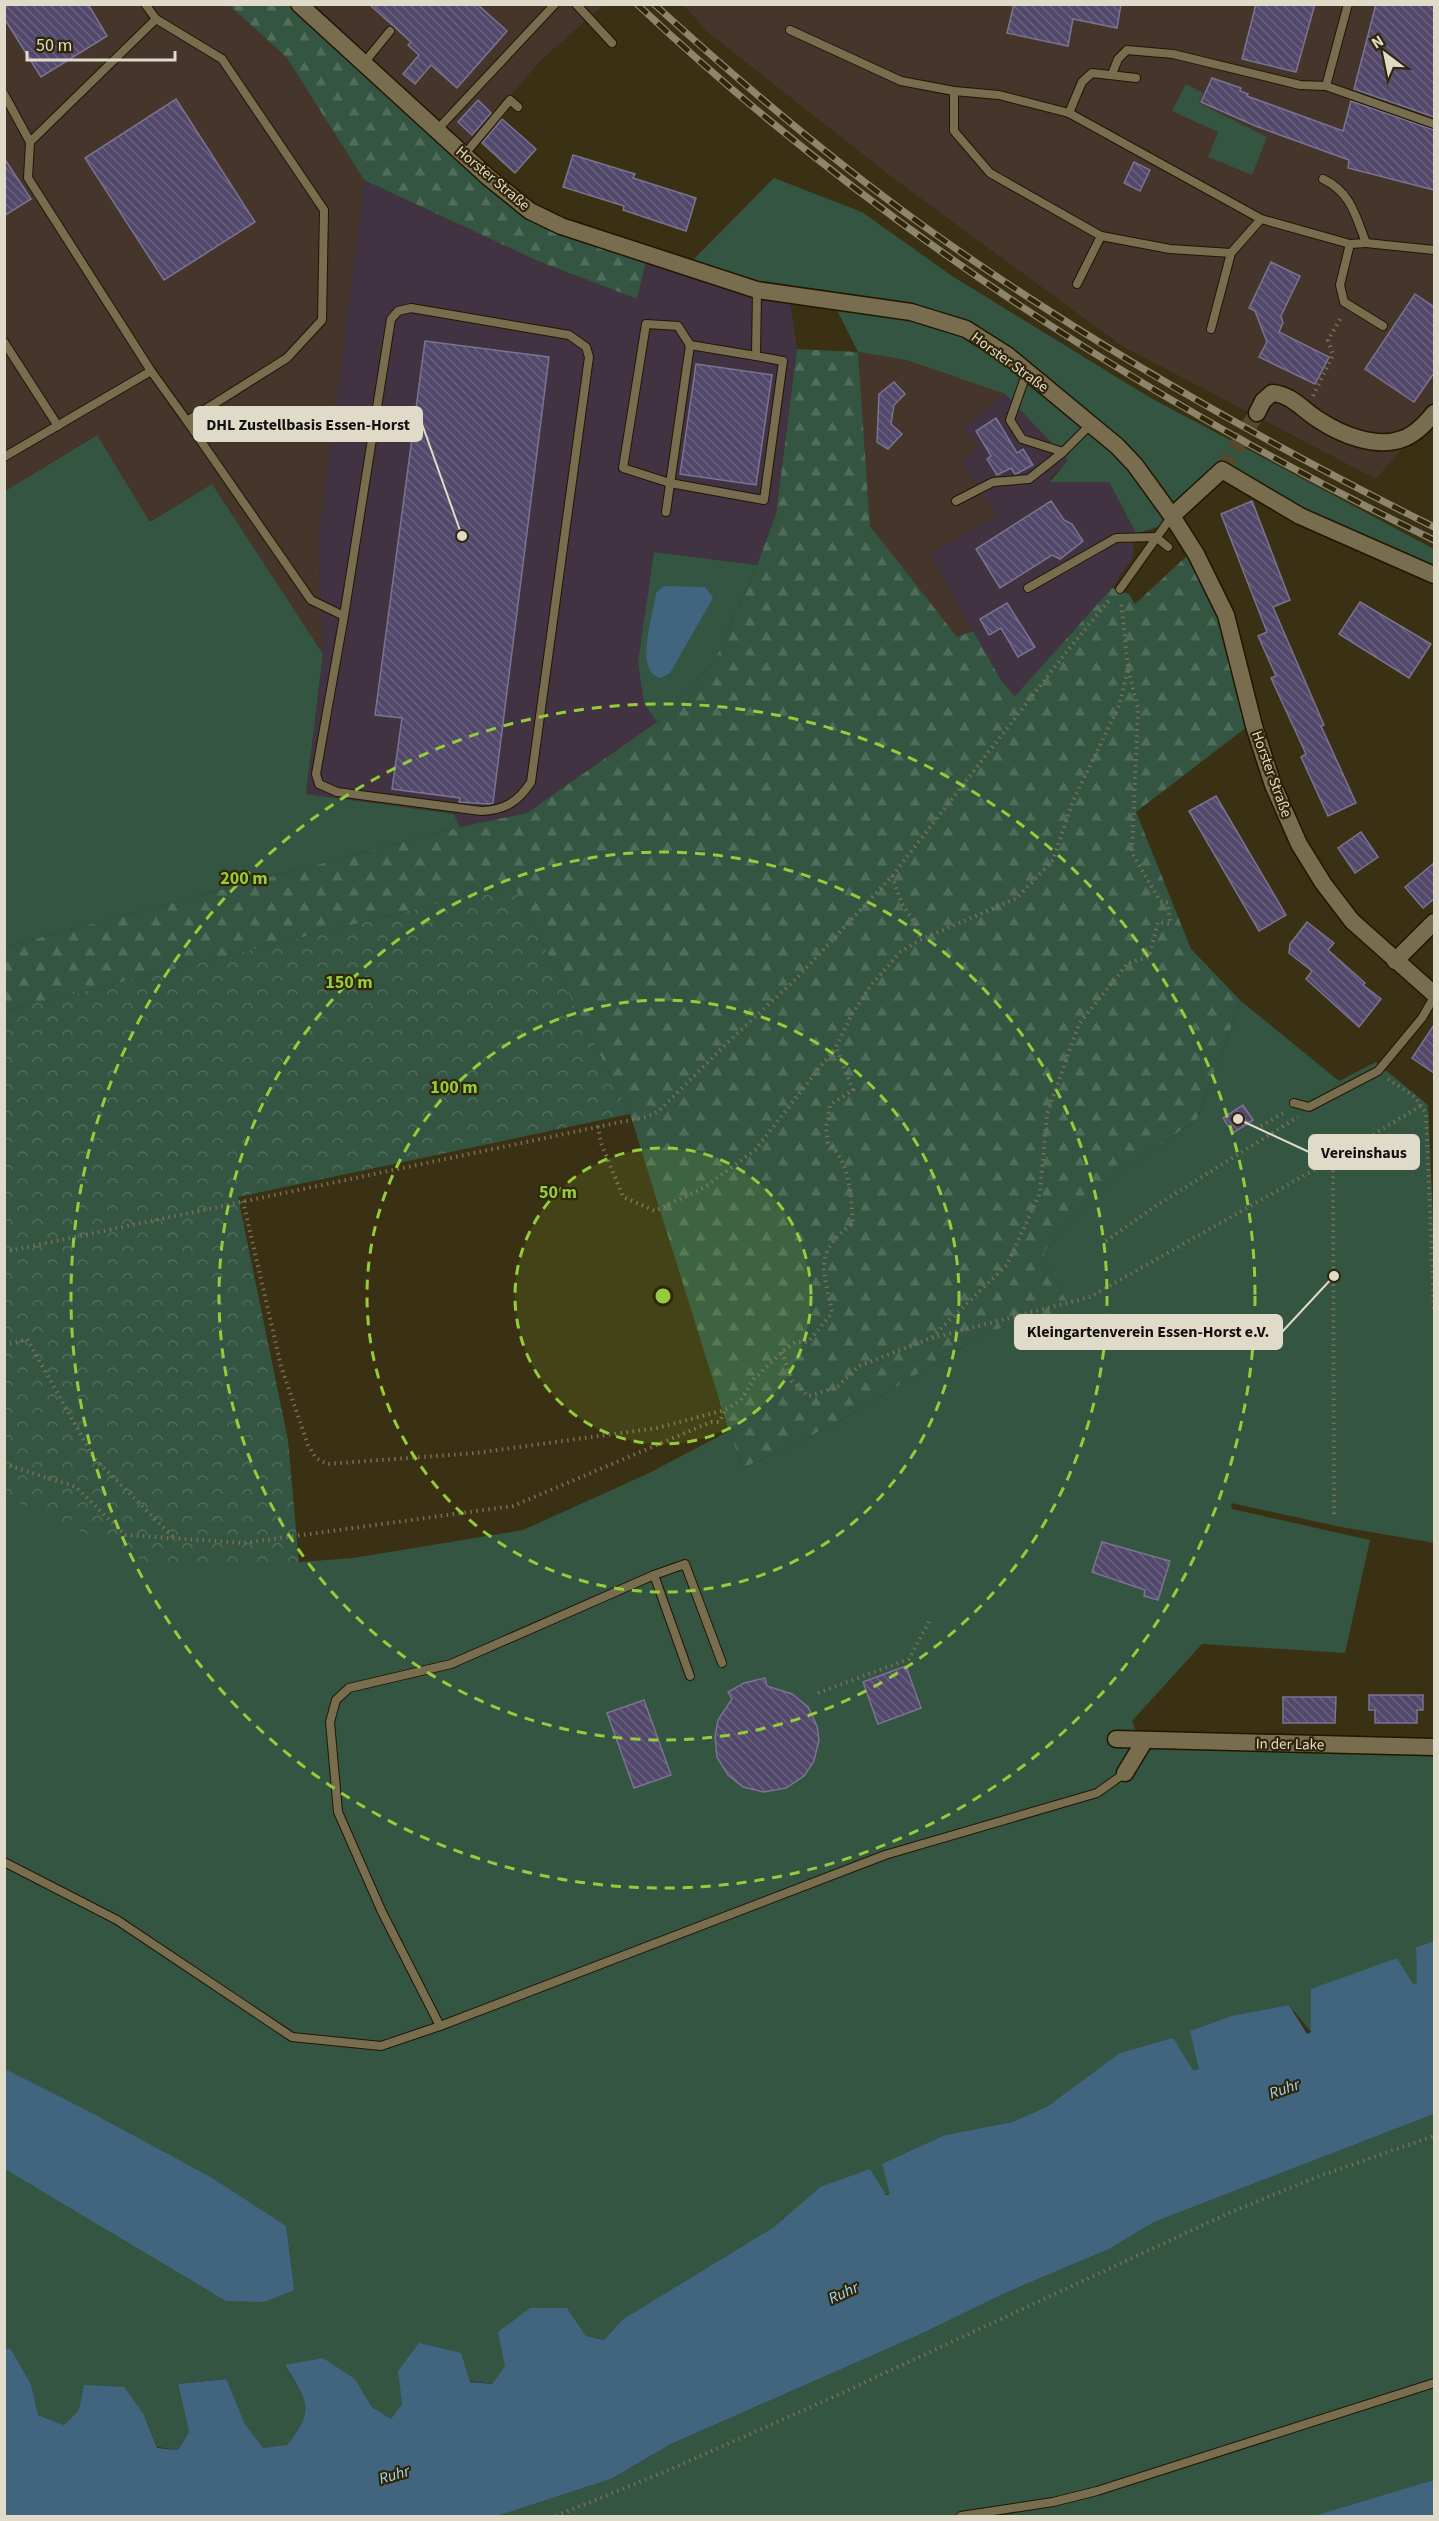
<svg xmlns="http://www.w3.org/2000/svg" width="1439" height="2521" font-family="'Source Sans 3',sans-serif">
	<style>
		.commercial { fill: #413341 }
		.industrial { fill: #45352a }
		.green { fill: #335541 }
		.forest { fill: url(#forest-firs) }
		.park { fill: url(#park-crowns) }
		.water { fill: #42657f }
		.building { fill: url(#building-back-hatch); stroke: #7b7391; stroke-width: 1.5 }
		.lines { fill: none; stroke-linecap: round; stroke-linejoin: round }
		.street-tunnel { stroke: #534a2e; stroke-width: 16; stroke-dasharray: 16 8; stroke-linecap: butt }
		.lane-casing { stroke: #211700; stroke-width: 10 }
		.street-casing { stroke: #211700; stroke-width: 19 }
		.path { stroke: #786f57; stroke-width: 4; stroke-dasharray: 1.5 4.5; stroke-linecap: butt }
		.lane { stroke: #796d4f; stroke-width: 8 }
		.street { stroke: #796d4f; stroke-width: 16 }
		.rail-casing { stroke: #8d856e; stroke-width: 7 }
		.rail { stroke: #302608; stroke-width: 4.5; stroke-dasharray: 14; stroke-linecap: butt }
		.ring { fill: none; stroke: #94cc3b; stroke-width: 3; stroke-dasharray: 10 8 }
		.labels { text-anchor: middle; stroke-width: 4.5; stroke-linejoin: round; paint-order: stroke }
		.street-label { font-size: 15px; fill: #e0dac9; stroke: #302608 }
		.water-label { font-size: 16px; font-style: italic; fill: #a4d4f7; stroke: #302608 }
		.centre { fill: #94cc3b; stroke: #302608; stroke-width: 3 }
		.ring-label { font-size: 18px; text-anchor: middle; font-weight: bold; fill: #94cc3b; stroke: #302608; stroke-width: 4.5; stroke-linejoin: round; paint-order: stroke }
		.leader { fill: none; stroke: #e0dac9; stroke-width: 2 }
		.callout-dot { fill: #e0dac9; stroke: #302608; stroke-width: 2 }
		.callout { fill: #e0dac9; stroke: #e0dac9; stroke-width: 2 }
		.callout-label { font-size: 16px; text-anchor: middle; font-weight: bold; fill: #111 }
	</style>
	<defs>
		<pattern id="forest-firs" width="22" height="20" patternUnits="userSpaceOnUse" patternTransform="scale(1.5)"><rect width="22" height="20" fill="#335541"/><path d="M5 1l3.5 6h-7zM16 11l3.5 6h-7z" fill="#506d5b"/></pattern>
		<pattern id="park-crowns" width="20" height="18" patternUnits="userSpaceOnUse" patternTransform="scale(1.5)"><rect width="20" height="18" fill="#335541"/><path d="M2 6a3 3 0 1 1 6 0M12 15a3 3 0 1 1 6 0" fill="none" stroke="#506d5b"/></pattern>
		<pattern id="building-back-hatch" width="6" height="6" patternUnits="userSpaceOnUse" patternTransform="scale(1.5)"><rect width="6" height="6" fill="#52486b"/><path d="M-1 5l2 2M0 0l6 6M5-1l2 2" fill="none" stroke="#6b627f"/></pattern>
	</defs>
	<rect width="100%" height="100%" fill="#3a3013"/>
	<g class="commercial">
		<polygon points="364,180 538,261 636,299 647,258 790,300 797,349 776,514 757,565 654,552 644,704 657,722 527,813 460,827 454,814 306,794 323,654 318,540"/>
		<polygon points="1005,394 1069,460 1049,479 1109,482 1136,533 1132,559 1112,588 1016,696 1001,680 929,554 997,515 961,461 963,427"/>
	</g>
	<g class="industrial">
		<polygon points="5,5 229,5 287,58 364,180 318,540 323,654 212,485 150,522 96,435 5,491"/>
		<polygon points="304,5 604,5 541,60 463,151"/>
		<polygon points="683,5 1434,5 1434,411 1376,479 1122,346 897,181 710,34"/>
		<polygon points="858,352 906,360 1005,394 963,427 978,446 962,461 998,515 930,554 973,631 957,638 870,526"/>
	</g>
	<g class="green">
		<polygon points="1186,84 1203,93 1199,103 1267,137 1252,175 1208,157 1218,132 1172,111"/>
		<path d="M 774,178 L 862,212 L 952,276 L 1149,397 L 1434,549 L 1434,574 L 1222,469 C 1195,498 1178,526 1136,533 L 1109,482 L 1050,482 L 1068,460 L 1005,394 L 906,360 L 858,352 L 832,300 L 687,266 Z"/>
		<polygon points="97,435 150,522 212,484 323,654 306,794 454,814 460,827 5,947 5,491"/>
		<polygon points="654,552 757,565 714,662 657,722 644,704 638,662"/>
		<path d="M 1241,1001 L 1339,1081 L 1376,1062 L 1428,1105 L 1434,1239 L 1434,1543 L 1341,1527 L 1231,1503 L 1232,1509 L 1370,1540 L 1345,1653 L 1202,1644 L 1132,1721 L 1138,1736 L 1434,1752 L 1434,1941 L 1416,1947 L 1418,1983 L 1413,1985 L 1397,1958 L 1363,1971 L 1311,2032 L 1289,2005 L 1200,2069 L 1194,2070 L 1121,2053 L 1048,2106 L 1012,2122 L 945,2135 L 882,2165 L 891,2194 L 820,2187 L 774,2227 L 623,2319 L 604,2340 L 586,2336 L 567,2308 L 505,2366 L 492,2384 L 399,2371 L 402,2404 L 391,2419 L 372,2407 L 355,2379 L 285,2366 C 307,2402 316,2409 287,2445 L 263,2449 L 245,2424 L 225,2379 L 178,2384 L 189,2432 L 178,2450 L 157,2447 L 144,2415 L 79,2410 L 64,2425 L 38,2415 L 31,2384 L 10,2348 L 5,2349 L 4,1496 L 299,1562 L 353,1558 L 523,1530 L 647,1474 L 729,1431 L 743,1468 L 833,1425 L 989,1331 L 1072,1312 L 1044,1261 L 1044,1252 L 1113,1178 L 1197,1119 Z"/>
		<polygon points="1434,2114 1434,2516 497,2516 611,2479 671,2444 921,2334 1005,2293 1109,2249 1154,2222"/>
	</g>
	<g class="forest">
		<polygon points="229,5 289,5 530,213 647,258 637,299 538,261 364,180 287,58"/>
		<polygon points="797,349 858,352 870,526 957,637 973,631 1001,680 1015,696 1112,588 1129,594 1135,604 1190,553 1225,615 1252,723 1136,812 1191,949 1241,1001 1197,1119 1113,1178 1044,1252 1044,1261 1073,1312 989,1331 833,1425 743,1468 729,1431 630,1114 513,885 5,1011 5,947 460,827 527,813 657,722 714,662 757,565 776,514"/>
	</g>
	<polygon class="park" points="513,885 630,1114 238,1197 288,1440 299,1562 147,1563 5,1496 5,1011"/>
	<g class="water">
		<path d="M 664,586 L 705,587 L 713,598 L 670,673 L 661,678 C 633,672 654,613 656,593 Z"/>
		<path d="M 1434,1941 L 1434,2114 L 1154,2222 L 1109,2249 L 1005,2293 L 921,2334 L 671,2444 L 611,2479 L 497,2516 L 5,2516 L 5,2349 L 10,2348 L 31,2384 L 38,2415 L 64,2425 L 79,2410 L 84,2385 L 124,2387 L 144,2415 L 157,2448 L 178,2450 L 189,2432 L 178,2384 L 226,2379 L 245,2424 L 263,2448 L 287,2445 C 316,2409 307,2402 285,2365 L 323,2358 L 355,2379 L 372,2407 L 391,2419 L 402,2404 L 398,2371 L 419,2343 L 461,2353 L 470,2382 L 492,2384 L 505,2366 L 498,2332 L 530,2308 L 567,2308 L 586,2336 L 604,2340 L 623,2319 L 774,2227 L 820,2187 L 870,2169 L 886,2195 L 890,2194 L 882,2164 L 945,2135 L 1012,2122 L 1048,2106 L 1120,2053 L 1173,2038 L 1193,2070 L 1199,2069 L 1190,2031 L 1232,2016 L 1289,2005 L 1307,2034 L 1311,2032 L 1311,1989 L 1397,1958 L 1413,1984 L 1417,1983 L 1416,1947 Z"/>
		<polygon points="5,2069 92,2113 212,2178 286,2226 294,2290 264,2302 226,2301 5,2169"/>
		<polygon points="1434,2480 1434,2516 1314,2516"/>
	</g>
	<g class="building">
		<polygon points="4,4 88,4 107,36 41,77 4,18"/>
		<polygon points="369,4 477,4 507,31 457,88 431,65 415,84 403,74 419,55 408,45 411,42"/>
		<polygon points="1014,4 1121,4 1117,28 1073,19 1068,46 1007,33"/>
		<polygon points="1256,4 1315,4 1296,72 1242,59"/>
		<polygon points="1376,4 1434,4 1434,117 1354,89"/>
		<polygon points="1212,78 1241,88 1240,91 1248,94 1247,96 1343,131 1351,101 1434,130 1434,190 1348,168 1349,160 1258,127 1201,102"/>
		<polygon points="176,99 255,222 164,280 85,158"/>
		<polygon points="478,100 491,113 472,135 458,122"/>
		<polygon points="502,119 536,149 515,173 482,143"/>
		<polygon points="573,155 635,174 633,178 696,198 686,231 623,210 624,206 563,187"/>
		<polygon points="4,158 31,199 4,216"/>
		<polygon points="1134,162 1150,170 1140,191 1124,183"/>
		<polygon points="1271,262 1300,276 1281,316 1283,323 1279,332 1329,357 1315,384 1259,357 1267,342 1255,311 1249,308"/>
		<polygon points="1415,294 1434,307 1434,373 1414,402 1365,369"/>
		<polygon points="425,341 549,357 493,803 489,804 459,802 460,798 392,789 402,718 375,715"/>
		<polygon points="696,364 772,375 756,485 680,474"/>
		<polygon points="894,382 905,394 894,405 891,424 902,434 888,449 877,442 879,394"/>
		<polygon points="996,418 1017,453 1023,449 1033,465 1018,473 1015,474 1011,468 997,475 987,459 991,456 976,431"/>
		<polygon points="1051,501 1064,520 1072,524 1083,541 1060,559 1052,555 1000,588 976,549"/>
		<polygon points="1252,501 1290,600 1273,607 1324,725 1321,726 1356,803 1328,816 1301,757 1306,754 1271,678 1276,676 1258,636 1267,632 1221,514"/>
		<polygon points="1360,602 1431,644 1409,678 1339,634"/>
		<polygon points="1007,603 1035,647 1018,657 1001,628 989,635 980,619"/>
		<polygon points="1216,796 1286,915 1259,931 1189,811"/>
		<polygon points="1361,832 1378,857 1355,873 1338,848"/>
		<polygon points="1434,863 1434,899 1423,908 1405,887"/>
		<polygon points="1307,922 1334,943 1328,950 1365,983 1363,985 1381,999 1359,1027 1306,979 1312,971 1289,953 1290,944"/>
		<polygon points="1434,1025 1434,1073 1412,1058"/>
		<polygon points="1243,1105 1253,1120 1233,1133 1223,1118"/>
		<polygon points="1102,1542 1170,1561 1158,1600 1144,1596 1145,1590 1092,1572"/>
		<polygon points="906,1666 921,1708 878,1724 863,1682"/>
		<polygon points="765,1678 767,1686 792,1694 808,1707 817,1726 819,1740 814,1761 804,1776 786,1788 764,1792 743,1787 728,1775 717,1757 715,1737 718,1720 732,1699 728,1692 744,1683"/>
		<polygon points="1369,1695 1423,1695 1423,1710 1417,1710 1417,1723 1375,1723 1375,1710 1369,1710"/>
		<polygon points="1283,1697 1336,1697 1335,1723 1283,1723"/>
		<polygon points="644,1700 671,1775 634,1788 607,1713"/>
	</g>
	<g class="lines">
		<polyline class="street-tunnel" points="1222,470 1257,413"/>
		<defs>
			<g id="lane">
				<polyline points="145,4 156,19"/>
				<polyline points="576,4 612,43"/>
				<polyline points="1348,4 1326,86 1434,124"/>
				<polyline points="790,30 901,81 954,91 999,95 1069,113"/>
				<polyline points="364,63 390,31"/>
				<polyline points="1112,74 1118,59 1127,50 1173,54 1300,85 1326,86"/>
				<polyline points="1136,78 1092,73 1082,82 1069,113 1261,219 1350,244 1366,243"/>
				<polyline points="954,91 954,131 990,173 1101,236 1077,284"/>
				<polyline points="4,94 30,142 28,178 151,371 187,421 287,358 322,320 324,210 222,59 156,19 30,142"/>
				<polyline points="437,130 555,4"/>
				<polyline points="464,155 510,100 518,107"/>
				<path d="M 1323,179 C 1351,192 1356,217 1366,243 L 1434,250"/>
				<polyline points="1101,236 1170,249 1231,253 1261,219"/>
				<polyline points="1350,244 1340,285 1344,302 1383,326"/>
				<path d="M 411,308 L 569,335 L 586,347 L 589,357 L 531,782 C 518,802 505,810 481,811 L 337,792 L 319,784 L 316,774 L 344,616 L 391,319 L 398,311 Z"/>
				<polyline points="1211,329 1231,253"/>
				<polyline points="4,342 58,426"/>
				<polyline points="690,345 678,326 646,324 623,468 670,483 764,500 783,361 756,356"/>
				<polyline points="1027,372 1010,420 1022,439 1063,452 1091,424"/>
				<polyline points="187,421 311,600 344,616"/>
				<polyline points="4,457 151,371"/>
				<polyline points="956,501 993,482 1029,479 1063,452"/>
				<polyline points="666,512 690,345 756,356 757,290"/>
				<polyline points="1028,588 1116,538 1156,537 1168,547"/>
				<polyline points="1120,589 1172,516"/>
				<polyline points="1294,1103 1309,1107 1378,1071 1422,1018 1434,997"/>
				<polyline points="654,1575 690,1676"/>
				<polyline points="4,1862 117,1920 292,2037 381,2046 440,2026 382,1912 338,1812 330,1722 336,1700 349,1688 451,1664 654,1575 685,1564 722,1663"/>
				<polyline points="440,2026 885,1855 1097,1793 1125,1773"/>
				<polyline points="961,2516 1053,2502 1097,2491 1434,2383"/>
			</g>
			<g id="street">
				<polyline points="299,4 488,177 530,211 561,226 757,290 911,312 966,329 1007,355 1117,446 1135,465 1172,516 1196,554 1226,615 1254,726 1273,785 1299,844 1323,883 1352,921 1434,994"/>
				<path d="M 1257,413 L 1263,401 L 1272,393 C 1291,394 1303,410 1319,420 C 1340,434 1376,449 1402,439 C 1415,435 1426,423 1434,413"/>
				<polyline points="1172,516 1222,470 1300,516 1434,575"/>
				<polyline points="1395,961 1434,922"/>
				<polyline points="1116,1739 1434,1747"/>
				<polyline points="1125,1773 1145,1740"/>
			</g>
		</defs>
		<use href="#lane" class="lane-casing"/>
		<use href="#street" class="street-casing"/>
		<g class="path">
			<polyline points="1313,396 1333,355 1328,340 1342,316"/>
			<polyline points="892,876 902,904 917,926 920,940"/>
			<polyline points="1388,1079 1415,1097 1426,1113 1434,1311"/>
			<polyline points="598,1126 601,1143 623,1197 655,1211 705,1187 755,1150 836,1047 851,1016 872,984 900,952 920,940 1017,898 1053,860 1073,801 1119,706 1128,669"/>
			<polyline points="1261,1126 1285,1112"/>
			<path d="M 243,1201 L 281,1366 L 308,1445 L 316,1458 L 327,1464 L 476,1453 L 657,1428 L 725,1410 L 741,1400 L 754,1379 L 782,1352 L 795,1342 L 808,1342 L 832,1313 C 824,1268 812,1255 853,1223 C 850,1194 851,1163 828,1143 L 826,1127 L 830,1105 L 853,1090 L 836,1047"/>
			<polyline points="1106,1241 1157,1205 1298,1117"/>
			<polyline points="4,1252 645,1117 658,1112 727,1043 797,978 892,876 1068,650 1111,598"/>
			<polyline points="932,1338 1090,1297 1333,1159"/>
			<polyline points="4,1345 27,1339 94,1458 176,1540"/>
			<polyline points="782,1352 792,1381 808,1396 836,1388 859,1366 931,1338 1007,1265 1040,1193 1047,1114 1079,1024 1128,963 1149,957 1158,922 1170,924 1168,903 1160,901 1132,853 1138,709 1128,668 1121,601"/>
			<polyline points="4,1464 76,1487 125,1535 244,1543 513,1506 711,1422 719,1422 725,1411"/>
			<polyline points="1334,1514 1333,1159 1422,1105"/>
			<polyline points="818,1693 909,1659 931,1618"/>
			<polyline points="556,2516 662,2473 831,2398 1229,2213 1314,2178 1434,2136"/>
		</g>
		<use href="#lane" class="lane"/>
		<use href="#street" class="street"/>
		<defs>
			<g id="rail">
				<path d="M 637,4 C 872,225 1145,400 1434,540"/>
				<path d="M 654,4 C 741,83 830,159 925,227 C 1086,342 1258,439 1434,527"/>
			</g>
		</defs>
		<use href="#rail" class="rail-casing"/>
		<use href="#rail" class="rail"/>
	</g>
	<circle cx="663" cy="1296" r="148" fill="#94cc3b" fill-opacity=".12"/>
	<g class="ring">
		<circle cx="663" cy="1296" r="148"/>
		<circle cx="663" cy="1296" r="296"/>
		<circle cx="663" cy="1296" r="444"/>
		<circle cx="663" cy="1296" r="592"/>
	</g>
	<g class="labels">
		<g class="street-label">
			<text transform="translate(493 178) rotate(40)" y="5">Horster Straße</text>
			<text transform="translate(1010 362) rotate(36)" y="5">Horster Straße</text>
			<text transform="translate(1272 774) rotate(70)" y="5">Horster Straße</text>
			<text transform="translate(1290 1744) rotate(1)" y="5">In der Lake</text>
		</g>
		<g class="water-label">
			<text transform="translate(1284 2088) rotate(-19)" y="6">Ruhr</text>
			<text transform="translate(843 2292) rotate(-25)" y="6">Ruhr</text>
			<text transform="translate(394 2474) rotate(-16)" y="6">Ruhr</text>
		</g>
	</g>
	<circle cx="663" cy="1296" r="9" class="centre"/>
	<g class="ring-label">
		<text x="244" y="884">200 m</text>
		<text x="349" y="988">150 m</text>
		<text x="454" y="1093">100 m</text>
		<text x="558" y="1198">50 m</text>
	</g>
	<path class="leader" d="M462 536L422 424M1238 1119L1309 1152M1334 1276L1282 1332"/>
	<g class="callout-dot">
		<circle cx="462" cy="536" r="6"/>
		<circle cx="1238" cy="1119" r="6"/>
		<circle cx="1334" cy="1276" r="6"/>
	</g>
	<g class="callout">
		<rect x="194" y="407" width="228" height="34" rx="6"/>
		<rect x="1309" y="1135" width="110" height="34" rx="6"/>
		<rect x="1015" y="1315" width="267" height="34" rx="6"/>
	</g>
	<g class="callout-label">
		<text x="308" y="430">DHL Zustellbasis Essen-Horst</text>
		<text x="1364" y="1158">Vereinshaus</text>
		<text x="1148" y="1337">Kleingartenverein Essen-Horst e.V.</text>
	</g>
	<rect width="1439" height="2521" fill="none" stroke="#e0dac9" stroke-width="12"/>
	<g transform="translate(1385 54) rotate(328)" stroke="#302608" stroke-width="4.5" paint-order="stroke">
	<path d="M0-4.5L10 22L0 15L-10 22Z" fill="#e0dac9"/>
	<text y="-9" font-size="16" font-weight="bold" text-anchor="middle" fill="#e0dac9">N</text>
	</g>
	<path d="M27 51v9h148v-9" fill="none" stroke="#e0dac9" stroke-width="3"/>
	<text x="36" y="51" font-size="18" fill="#e0dac9" stroke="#302608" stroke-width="4.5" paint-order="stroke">50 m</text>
</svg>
